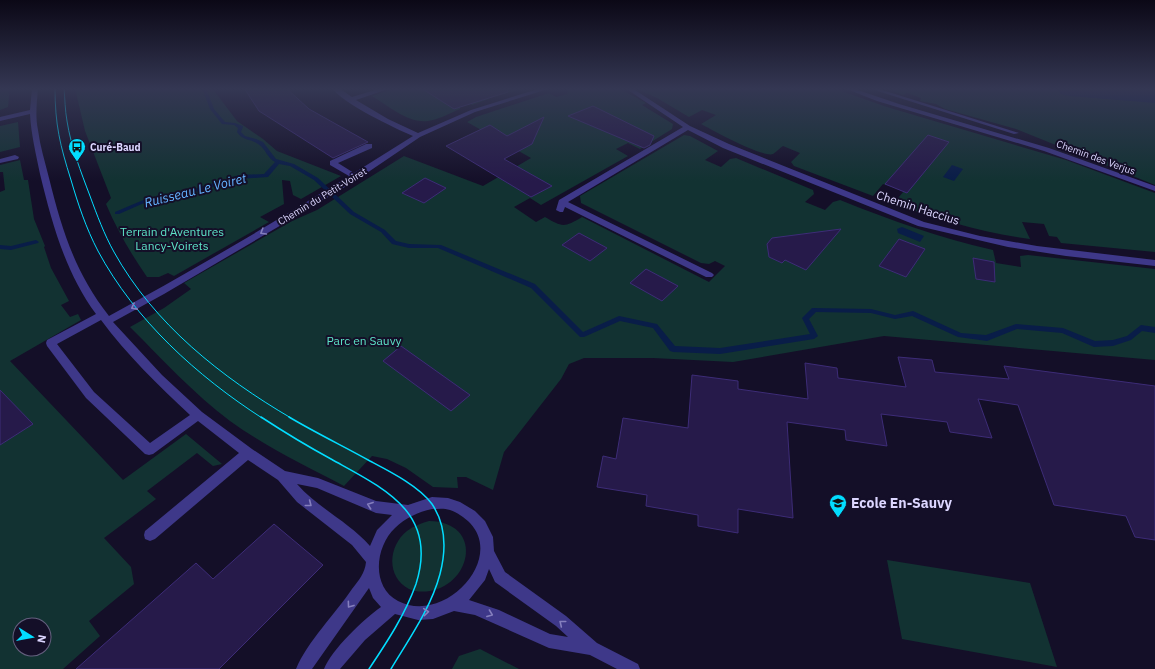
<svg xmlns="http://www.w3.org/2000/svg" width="1155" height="669" font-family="'IBM Plex Sans',sans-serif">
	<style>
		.green { fill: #123232; fill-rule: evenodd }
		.water { fill: #091d48 }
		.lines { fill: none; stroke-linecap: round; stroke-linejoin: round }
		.stream { fill: #091d48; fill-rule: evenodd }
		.river { fill: #091d48; fill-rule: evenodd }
		.building { fill: #261a4a; stroke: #3d2c77 }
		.minor { fill: #3e3889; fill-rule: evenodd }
		.tram-far1 { stroke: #02ddff; stroke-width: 1 }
		.tram { stroke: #02ddff; stroke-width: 1.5 }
		.oneway { stroke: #857fbe }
		.labels { text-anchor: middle; stroke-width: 4; stroke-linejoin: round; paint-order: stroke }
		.far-poi-label { font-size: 10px; font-weight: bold; fill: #dcd6ff; stroke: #140f28; text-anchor: start }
		.far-street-label { font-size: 10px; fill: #dcd6ff; stroke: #140f28 }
		.street-label { font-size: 12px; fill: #dcd6ff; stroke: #140f28 }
		.park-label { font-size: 12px; fill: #5de4c7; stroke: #140f28 }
		.water-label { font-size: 13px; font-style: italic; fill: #64b2ff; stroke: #140f28 }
		.near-poi-label { font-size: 14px; font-weight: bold; fill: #dcd6ff; stroke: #140f28; text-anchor: start }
	</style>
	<rect width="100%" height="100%" fill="#140f28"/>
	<g class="green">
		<polygon points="0,88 10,88 8,107 0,110"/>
		<path d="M 75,88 L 212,88 L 237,121 L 263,139 L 277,151 L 341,176 L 301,199 L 293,195 L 290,181 L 282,180 L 284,204 L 260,217 L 269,222 L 174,276 L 168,273 L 159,277 L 147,277 C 131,254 117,230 106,204 L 111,198 L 85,131 Z"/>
		<path d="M 395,88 L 526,88 L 504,94 L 501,92 L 480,92 L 489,99 L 472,105 L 469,103 L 460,107 L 460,109 C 450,113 438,120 428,121 C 409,124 387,105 372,96 Z"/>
		<path d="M 564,88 L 619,88 L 646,103 L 642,105 L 673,124 L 672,129 L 640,149 L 628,143 L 616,149 L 628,156 L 541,205 L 530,198 L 514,207 L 536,222 L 545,217 C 562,227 564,228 582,217 L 709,282 L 725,266 L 715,261 L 709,264 L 701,263 L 581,203 L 580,196 L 684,135 L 690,136 L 718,151 L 705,160 L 721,167 L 730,159 L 736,158 L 813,190 L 814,194 L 805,202 L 825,210 L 833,202 L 840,200 C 890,220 940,238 993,250 L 996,263 L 1021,267 L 1020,256 L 1028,255 L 1155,269 L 1155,360 L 884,336 L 733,362 L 653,358 L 584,358 L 569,364 L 561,379 L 504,452 L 493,490 L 466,477 L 457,477 L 458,488 L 433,487 L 406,468 L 387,459 L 372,456 L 344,486 C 306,466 266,447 230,421 C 194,394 162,359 130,327 L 164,308 L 191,289 L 184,283 L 292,221 L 317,210 L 404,156 L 483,186 L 531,158 L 467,122 L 476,117 L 549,93 L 556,97 L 567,94 L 568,91 Z"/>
		<path d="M 635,88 L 833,88 L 887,107 L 1066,160 L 1155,193 L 1155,252 L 1061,243 L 1057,237 L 1049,236 L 1044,224 L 1022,222 L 1030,239 C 983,233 939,219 893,204 L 904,191 L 883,184 L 873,196 L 794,166 L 791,162 L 800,153 L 783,146 C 780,148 776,152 773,154 C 763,158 712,130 701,124 L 716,115 L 702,110 L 689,117 L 657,98 Z"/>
		<polygon points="886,88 1135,88 1155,90 1155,185 1016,129 945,109 936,104 920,101 921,98 907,93 903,95"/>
		<polygon points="18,122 20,147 0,152 0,126"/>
		<path d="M 20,160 L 24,180 L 28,180 L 34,219 L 45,246 L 44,247 L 51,268 L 69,301 L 61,305 L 70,317 L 78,314 L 81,320 L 10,361 L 123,480 L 186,434 L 222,464 L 213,466 L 197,453 L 147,491 L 156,499 L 104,538 L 131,567 L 134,584 L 89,621 L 100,636 L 63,669 L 0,669 L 0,192 L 5,190 L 3,172 L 0,172 L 0,165 ZM 20,625 L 44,625 L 44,649 L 20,649 Z"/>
		<path d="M 429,521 C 483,522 473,583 430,591 C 423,592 415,592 409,589 C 386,577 388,546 407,531 C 414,526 421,523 429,521 Z"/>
		<polygon points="887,560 1030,583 1057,667 902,639"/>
		<polygon points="480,649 519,669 452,669 459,656"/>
	</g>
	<g class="water">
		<polygon points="952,165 963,169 954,181 943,177"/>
		<polygon points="902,227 924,236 920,242 898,233 897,229"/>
	</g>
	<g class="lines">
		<g class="stream">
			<path d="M 202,88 L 206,88 L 214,109 L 225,122 L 235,123 L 243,126 L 243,127 L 241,132 L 245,136 L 256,139 L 263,142 L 276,159 L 294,164 L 318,178 L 354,212 L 385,230 L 396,241 L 409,244 L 441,245 L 535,284 L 583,332 L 619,316 L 657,324 L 675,346 L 720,348 L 810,334 L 802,318 L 812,308 L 814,308 L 871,309 L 895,315 L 913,311 L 961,333 L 986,335 L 1016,324 L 1063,328 L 1095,341 L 1113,340 L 1127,336 L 1141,325 L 1155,327 L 1155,333 L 1142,331 L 1131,340 L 1113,346 L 1094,347 L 1062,333 L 1017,329 L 987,341 L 958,337 L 912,316 L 895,319 L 871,313 L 816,312 L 809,319 L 818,336 L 814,339 L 720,354 L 673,352 L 670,351 L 653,328 L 620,321 L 584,337 L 580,337 L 531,288 L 438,248 L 409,248 L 392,244 L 381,232 L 350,214 L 314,180 L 290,166 L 279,164 L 268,177 L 239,179 L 192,193 L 151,200 L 119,214 L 115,214 L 115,212 L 148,198 L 191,190 L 239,175 L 264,174 L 275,162 C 267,158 266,149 258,144 C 250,138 244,142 237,132 L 238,128 L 234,125 L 222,124 L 210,109 Z"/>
			<polygon points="36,240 39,242 38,243 11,250 0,249 0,245 11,246"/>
		</g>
		<polygon class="river" points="1057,88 1155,88 1155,103 1070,96 1061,94"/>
	</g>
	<g class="building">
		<polygon points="244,88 286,88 309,109 368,142 333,158 259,111"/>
		<polygon points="421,88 507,88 508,92 454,109"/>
		<polygon points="593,106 654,136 650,145 644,148 568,116"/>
		<polygon points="544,117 532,144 504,159 552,186 531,197 446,146 490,125 507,136"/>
		<polygon points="928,135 949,142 907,193 885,184"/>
		<polygon points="425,178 446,188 424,203 402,193"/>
		<polygon points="841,229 806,270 785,260 782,263 769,257 767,244 772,238"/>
		<polygon points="579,233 607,248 590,261 562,245"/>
		<polygon points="899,239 925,249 906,277 879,266"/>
		<polygon points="973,258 994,262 995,282 976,279"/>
		<polygon points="646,269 678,286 662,301 630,283"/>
		<polygon points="401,346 470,395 451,411 383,361"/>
		<polygon points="898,357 932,360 935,372 1009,379 1004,366 1155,386 1155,540 1135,537 1126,516 1054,505 1018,405 978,399 992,438 950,432 947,422 881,414 887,446 846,440 845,430 787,422 793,518 738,509 738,533 698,526 698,515 646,506 647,495 597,487 603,456 616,459 623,418 688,428 692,375 738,381 738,389 808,399 805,363 837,368 838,378 906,387"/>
		<polygon points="0,390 33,424 0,445"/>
		<polygon points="274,524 323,565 219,669 76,669 196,563 213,579"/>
	</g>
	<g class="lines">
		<g class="minor">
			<path d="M 32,88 L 38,88 C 37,102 35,116 38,130 C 40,146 45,162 49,178 C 62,230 75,273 109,316 C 190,272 270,225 349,176 L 330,165 L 330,161 L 366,144 L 372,144 L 372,148 L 338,163 L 354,173 L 413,136 C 394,128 342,103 332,88 L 339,88 L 352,97 L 381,88 L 389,88 L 388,89 L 356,100 L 388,119 L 418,133 L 471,110 L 541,88 L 549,88 L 548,89 L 475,112 L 420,137 L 358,179 L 300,214 L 164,294 L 113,322 L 162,375 L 202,412 L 252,449 L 285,471 L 318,478 L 376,501 L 408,505 L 432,497 L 448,498 L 460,502 L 475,511 L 485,521 L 493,537 L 494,551 L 505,572 L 566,616 L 597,643 L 638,664 L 640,669 L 617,669 L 590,655 L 549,648 L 475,615 L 454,611 L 433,619 L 418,620 L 395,614 L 365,640 L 340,669 L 324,669 C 332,649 363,620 381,607 L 373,598 L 369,588 L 312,669 L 296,669 C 307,642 336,613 352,589 C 359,580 365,573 366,562 L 352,545 L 297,502 L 278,480 L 248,460 L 155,539 L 150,541 L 145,539 L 144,535 L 145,531 L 239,453 L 198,421 L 153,454 L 149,455 L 145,454 L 86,398 L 47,346 L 46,343 L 47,340 L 96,314 C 65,272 52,223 40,174 C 36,154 31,134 30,114 L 0,121 L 0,117 L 30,110 ZM 101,320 C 127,355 158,385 190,415 L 150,443 L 94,392 L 57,344 ZM 297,484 L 317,488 L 376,513 L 392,515 L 377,530 L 370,546 C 349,522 318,508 297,484 ZM 432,509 C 438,509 444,508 450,510 C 457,512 465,518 470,523 C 505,560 444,625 398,601 C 371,587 375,547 395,528 C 405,518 418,512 432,509 ZM 489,569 L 495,582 L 556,626 L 568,637 L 550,634 L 499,610 L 469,600 L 485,580 Z"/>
			<polygon points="625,88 632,88 690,126 729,144 924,222 980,236 1037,246 1155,260 1155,266 1066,256 1008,247 918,226 723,148 688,130 568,202 712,273 714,275 712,277 706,277 565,207 563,212 560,212 556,210 559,200 683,127"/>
			<polygon points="844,88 852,88 899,104 1049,148 1155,186 1155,191 1044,151 877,101"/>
			<polygon points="868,88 876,88 1019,133 1014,134"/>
			<polygon points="1142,88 1155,88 1155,90 1145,90"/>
			<polygon points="15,155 19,157 18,159 0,163 0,159"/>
		</g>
		<g class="tram-far1">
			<path d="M 55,88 C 55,125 60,145 71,180 C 78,204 86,228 98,251 C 135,320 197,376 262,418"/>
			<path d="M 64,88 C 65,99 65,110 67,121 C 71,147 81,172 90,196 C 97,215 104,234 114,252 C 154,324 221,377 291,418"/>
		</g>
		<g class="tram">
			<path d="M 261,417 C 284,432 307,446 331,459 C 383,488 439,512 416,584 C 405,615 387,642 369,669"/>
			<path d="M 289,417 C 316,433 343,446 370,461 C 389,471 419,486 432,504 C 446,525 446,551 440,574 C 431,608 409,639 391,669"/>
		</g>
	</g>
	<defs><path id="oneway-chevron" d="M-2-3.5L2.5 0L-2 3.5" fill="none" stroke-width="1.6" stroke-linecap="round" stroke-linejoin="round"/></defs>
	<g class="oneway">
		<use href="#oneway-chevron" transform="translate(263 232) rotate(149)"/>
		<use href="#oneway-chevron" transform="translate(134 307) rotate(152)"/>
		<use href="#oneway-chevron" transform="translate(309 504) rotate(38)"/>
		<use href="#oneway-chevron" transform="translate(370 505) rotate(-160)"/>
		<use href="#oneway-chevron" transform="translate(350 605) rotate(126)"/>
		<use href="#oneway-chevron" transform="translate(426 612) rotate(-5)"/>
		<use href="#oneway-chevron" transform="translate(490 614) rotate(21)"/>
		<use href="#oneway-chevron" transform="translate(562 623) rotate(-141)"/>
	</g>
	<linearGradient id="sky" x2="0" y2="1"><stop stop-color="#0b0816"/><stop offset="0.49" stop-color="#343753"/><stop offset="1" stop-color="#343753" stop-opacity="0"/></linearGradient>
	<rect width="1155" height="181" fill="url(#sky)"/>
	<defs>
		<symbol id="bus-pin" viewBox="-11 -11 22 30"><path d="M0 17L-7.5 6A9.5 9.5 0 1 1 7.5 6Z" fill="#02ddff" stroke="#140f28"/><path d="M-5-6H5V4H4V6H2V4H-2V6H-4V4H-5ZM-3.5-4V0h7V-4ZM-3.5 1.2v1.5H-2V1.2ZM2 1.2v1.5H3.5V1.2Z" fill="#111"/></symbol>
		<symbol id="school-pin" viewBox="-11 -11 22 30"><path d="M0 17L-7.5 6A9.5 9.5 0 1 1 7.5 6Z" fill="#02ddff" stroke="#140f28"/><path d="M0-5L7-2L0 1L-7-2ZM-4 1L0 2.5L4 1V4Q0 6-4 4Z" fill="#111"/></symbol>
	</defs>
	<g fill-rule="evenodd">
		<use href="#bus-pin" x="67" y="137" width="20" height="27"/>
		<use href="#school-pin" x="828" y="493" width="20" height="27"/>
	</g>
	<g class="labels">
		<g class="far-poi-label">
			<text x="90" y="151">Curé-Baud</text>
		</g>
		<g class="far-street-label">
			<text transform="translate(1096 157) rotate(20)" y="4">Chemin des Verjus</text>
			<text transform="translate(322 196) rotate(-31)" y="4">Chemin du Petit-Voiret</text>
		</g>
		<g class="street-label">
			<text transform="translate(918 208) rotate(18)" y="4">Chemin Haccius</text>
		</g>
		<g class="park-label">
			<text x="172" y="236">Terrain d'Aventures<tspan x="172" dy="14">Lancy-Voirets</tspan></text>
			<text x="364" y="345">Parc en Sauvy</text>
		</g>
		<g class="water-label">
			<text transform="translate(195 190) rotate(-14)" y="5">Ruisseau Le Voiret</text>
		</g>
		<g class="near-poi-label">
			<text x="851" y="508">Ecole En-Sauvy</text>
		</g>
	</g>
	<g transform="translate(32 637) rotate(101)"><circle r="19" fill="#140f28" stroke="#645f7e"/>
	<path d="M0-3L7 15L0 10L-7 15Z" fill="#02ddff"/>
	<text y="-6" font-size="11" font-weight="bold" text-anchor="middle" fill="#dcd6ff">N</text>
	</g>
</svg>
